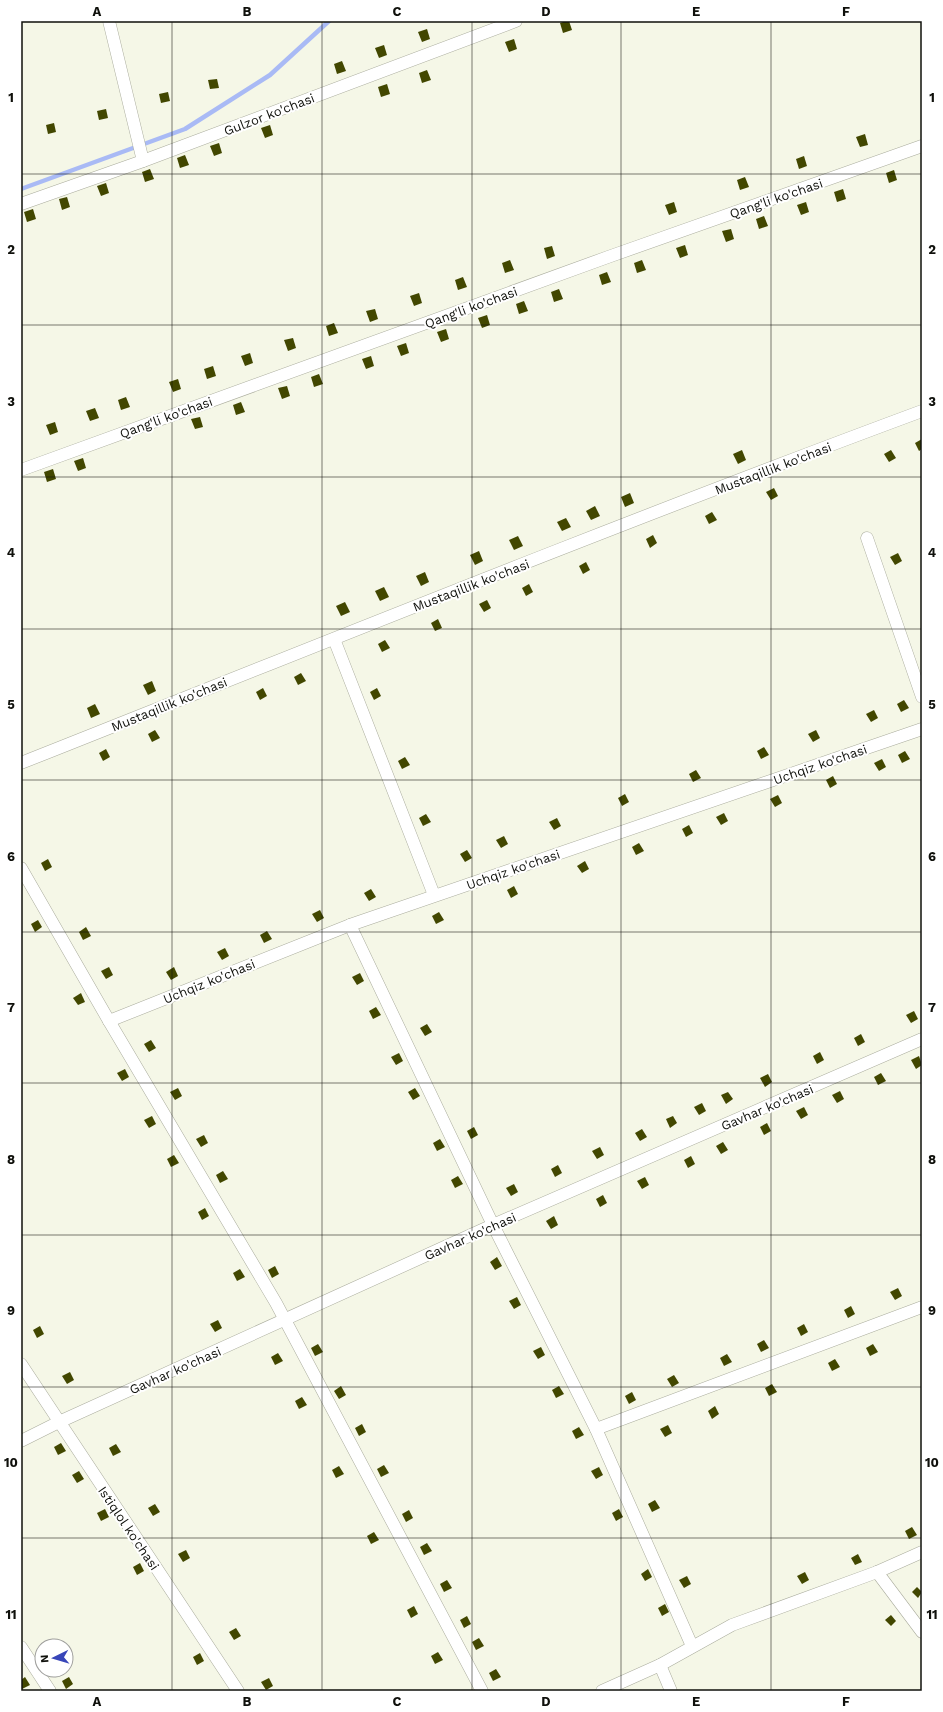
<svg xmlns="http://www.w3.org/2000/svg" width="943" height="1712" font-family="'Work Sans',sans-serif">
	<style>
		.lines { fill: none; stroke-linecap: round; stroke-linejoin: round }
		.stream { stroke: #a9baf5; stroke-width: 4.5 }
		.building { fill: #424700 }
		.street-casing { stroke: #aaac9d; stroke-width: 13 }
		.street { stroke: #fff; stroke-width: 12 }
		.grid { fill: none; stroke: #0f100b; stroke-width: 1; stroke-opacity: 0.55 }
		.labels { text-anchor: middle; stroke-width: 4; stroke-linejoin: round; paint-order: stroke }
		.street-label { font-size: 13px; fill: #0f100b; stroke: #fff }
		.neatline { fill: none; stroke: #0f100b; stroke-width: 1.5 }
		.grid-label { font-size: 13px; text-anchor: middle; font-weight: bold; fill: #0f100b }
	</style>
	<rect width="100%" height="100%" fill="#f5f7e7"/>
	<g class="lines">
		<polyline class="stream" points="21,189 185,129 270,75 329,21"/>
	</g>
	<g class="building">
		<polygon points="566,21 569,21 572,30 563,33 560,23"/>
		<polygon points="427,29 430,39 422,42 418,32"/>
		<polygon points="514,39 517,49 509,52 505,42"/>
		<polygon points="384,45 387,55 379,58 375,48"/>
		<polygon points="342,61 346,71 337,74 334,64"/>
		<polygon points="427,70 431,80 422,83 419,73"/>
		<polygon points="217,79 219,88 210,89 208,80"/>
		<polygon points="387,84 390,94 381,97 378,87"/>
		<polygon points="168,92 170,101 161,103 159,94"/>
		<polygon points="106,109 108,118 99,120 97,111"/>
		<polygon points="54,123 56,132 48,134 46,125"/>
		<polygon points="270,125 273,135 265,138 261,128"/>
		<polygon points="865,134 868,145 860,147 856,137"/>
		<polygon points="219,143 222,153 214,156 210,146"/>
		<polygon points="185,155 189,165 180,168 177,158"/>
		<polygon points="804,156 807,166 799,169 796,159"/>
		<polygon points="150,169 154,179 145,182 142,172"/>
		<polygon points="894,170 897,180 889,183 886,173"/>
		<polygon points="745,177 749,187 740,190 737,180"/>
		<polygon points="106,183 109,193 101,196 97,186"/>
		<polygon points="843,189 846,199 837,202 834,192"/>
		<polygon points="67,197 70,207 62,210 59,199"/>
		<polygon points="674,202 677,212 669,215 665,205"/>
		<polygon points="806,202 809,212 801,215 797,205"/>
		<polygon points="33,209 36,219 27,222 24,212"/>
		<polygon points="764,216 768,226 759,229 756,219"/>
		<polygon points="731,229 734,239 726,242 722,231"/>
		<polygon points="685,245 688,255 680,258 676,248"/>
		<polygon points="552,246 555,256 547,259 544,248"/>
		<polygon points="510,260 514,270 505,273 502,263"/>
		<polygon points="642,260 646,270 637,273 634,263"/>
		<polygon points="607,272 611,282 602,285 599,275"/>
		<polygon points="463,277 467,287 458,290 455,280"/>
		<polygon points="559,289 563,299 554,302 551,292"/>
		<polygon points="419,293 422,303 414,306 410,296"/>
		<polygon points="524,301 528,311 519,314 516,304"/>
		<polygon points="375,309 378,319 370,322 366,311"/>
		<polygon points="487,315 490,325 482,328 478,318"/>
		<polygon points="334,323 338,333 329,336 326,326"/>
		<polygon points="446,329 449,339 441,342 437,332"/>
		<polygon points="293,338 296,348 288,351 284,340"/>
		<polygon points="406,343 409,353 401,356 397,346"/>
		<polygon points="250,353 253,363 245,366 241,356"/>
		<polygon points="371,356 374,366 366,369 362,359"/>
		<polygon points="213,366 216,376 207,379 204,369"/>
		<polygon points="319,374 323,384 314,387 311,377"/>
		<polygon points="178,379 181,389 173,392 169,382"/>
		<polygon points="287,386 290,396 282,399 278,388"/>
		<polygon points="126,397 130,407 121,410 118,400"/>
		<polygon points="241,402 245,412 236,415 233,405"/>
		<polygon points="95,408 99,418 90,421 86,411"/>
		<polygon points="200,417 203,427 195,429 191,419"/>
		<polygon points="55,422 58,432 50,435 46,425"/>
		<polygon points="922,439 922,449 919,451 915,443"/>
		<polygon points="742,450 746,460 738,464 733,454"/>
		<polygon points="891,450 896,458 889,462 884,454"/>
		<polygon points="83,458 86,468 78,471 74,461"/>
		<polygon points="53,469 56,479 47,482 44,472"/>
		<polygon points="774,488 778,496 771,500 766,492"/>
		<polygon points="630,493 634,503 625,507 621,497"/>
		<polygon points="595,506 600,516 591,520 586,511"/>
		<polygon points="712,512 717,520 709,524 705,516"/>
		<polygon points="566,518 571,527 562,531 557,522"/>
		<polygon points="653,535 657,543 650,548 646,539"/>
		<polygon points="518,536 523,546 514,550 509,540"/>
		<polygon points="479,551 483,561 475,565 470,555"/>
		<polygon points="898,553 902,561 895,565 890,557"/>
		<polygon points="586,562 590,570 583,574 579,566"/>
		<polygon points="425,572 429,582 421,586 416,576"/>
		<polygon points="529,584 533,592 526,596 522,588"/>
		<polygon points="384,587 389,597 380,601 375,591"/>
		<polygon points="487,600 491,608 484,612 479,604"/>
		<polygon points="345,602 350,612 341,616 336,606"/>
		<polygon points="438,619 442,628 435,631 431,623"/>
		<polygon points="385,640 390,648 382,652 378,644"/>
		<polygon points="301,673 306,681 298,685 294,677"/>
		<polygon points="152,681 156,691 148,695 143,685"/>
		<polygon points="263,688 267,696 260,700 256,692"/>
		<polygon points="377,688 381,696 374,700 370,692"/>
		<polygon points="904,700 909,708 901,712 897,704"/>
		<polygon points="95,704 100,714 91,718 87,708"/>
		<polygon points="874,710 878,718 871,722 866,714"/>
		<polygon points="155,730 160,738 152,742 148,734"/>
		<polygon points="816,730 820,738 813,742 808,734"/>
		<polygon points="764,747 769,755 761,759 757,751"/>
		<polygon points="106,749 110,757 103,761 99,753"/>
		<polygon points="905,751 910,759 902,763 898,755"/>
		<polygon points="405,757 410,765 402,769 398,761"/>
		<polygon points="882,759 886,767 879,771 874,763"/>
		<polygon points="696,770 701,778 693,782 689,774"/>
		<polygon points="833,776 837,784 830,788 826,780"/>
		<polygon points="625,794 629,802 622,806 618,798"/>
		<polygon points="778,795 782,803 775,807 770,799"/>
		<polygon points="724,813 728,821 721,825 716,817"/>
		<polygon points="426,814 431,822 423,826 419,818"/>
		<polygon points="557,818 561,826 554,830 549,822"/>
		<polygon points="689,825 693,833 686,837 682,829"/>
		<polygon points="504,836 508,844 501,848 496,840"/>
		<polygon points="639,843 644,851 636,855 632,847"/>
		<polygon points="467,850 472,858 465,862 460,854"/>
		<polygon points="48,859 52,867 45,871 41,863"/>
		<polygon points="585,861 589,869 582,873 577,866"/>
		<polygon points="514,886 518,894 511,898 507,890"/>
		<polygon points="371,889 376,897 369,901 364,893"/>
		<polygon points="320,910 324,918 317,922 312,914"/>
		<polygon points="439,912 444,920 436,924 432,916"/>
		<polygon points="38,920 42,927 35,932 31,924"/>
		<polygon points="86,927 91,936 83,940 79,932"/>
		<polygon points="267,931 272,939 264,943 260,935"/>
		<polygon points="225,948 229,956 222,960 217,952"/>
		<polygon points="109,967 113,975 106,979 101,971"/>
		<polygon points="174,967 178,976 171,980 166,972"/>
		<polygon points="360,973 364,981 357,985 352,977"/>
		<polygon points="81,993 85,1002 78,1005 73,998"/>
		<polygon points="376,1007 381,1015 373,1019 369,1011"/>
		<polygon points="914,1011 918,1019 911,1023 906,1015"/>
		<polygon points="427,1024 432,1032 425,1036 420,1028"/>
		<polygon points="861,1034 865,1042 858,1046 854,1038"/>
		<polygon points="151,1040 156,1048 149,1052 144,1044"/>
		<polygon points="820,1052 824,1060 817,1064 813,1056"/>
		<polygon points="399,1053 403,1061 396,1065 391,1057"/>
		<polygon points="919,1056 922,1065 916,1069 911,1060"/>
		<polygon points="125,1069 129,1077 122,1081 117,1073"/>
		<polygon points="881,1073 886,1081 878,1085 874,1077"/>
		<polygon points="768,1074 772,1082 765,1087 760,1078"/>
		<polygon points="178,1088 182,1096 175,1100 170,1092"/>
		<polygon points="415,1088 420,1096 413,1100 408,1092"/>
		<polygon points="840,1091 844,1099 837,1103 832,1095"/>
		<polygon points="728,1092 733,1099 726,1104 721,1095"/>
		<polygon points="702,1103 706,1111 699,1115 694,1107"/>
		<polygon points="804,1107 808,1115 801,1119 796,1111"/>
		<polygon points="152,1116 156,1124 149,1128 144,1120"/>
		<polygon points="673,1116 677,1123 670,1128 666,1119"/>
		<polygon points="767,1123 771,1131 764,1135 760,1127"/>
		<polygon points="474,1127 478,1135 471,1139 467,1131"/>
		<polygon points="642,1129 647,1137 640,1141 635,1133"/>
		<polygon points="204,1135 208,1143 201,1147 196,1139"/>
		<polygon points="440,1139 445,1147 437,1151 433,1143"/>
		<polygon points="723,1142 728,1150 721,1154 716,1146"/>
		<polygon points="600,1147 604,1155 597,1159 592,1151"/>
		<polygon points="174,1155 179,1163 171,1167 167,1159"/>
		<polygon points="691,1156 695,1164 688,1168 684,1160"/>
		<polygon points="558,1165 562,1173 555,1177 551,1169"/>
		<polygon points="223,1171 228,1179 220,1183 216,1175"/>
		<polygon points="458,1176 463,1184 455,1188 451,1180"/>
		<polygon points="645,1177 649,1185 642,1189 637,1181"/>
		<polygon points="514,1184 518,1192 511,1196 506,1188"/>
		<polygon points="603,1195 607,1203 600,1207 596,1199"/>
		<polygon points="205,1208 209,1216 202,1220 198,1212"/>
		<polygon points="554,1216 558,1225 551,1229 546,1221"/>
		<polygon points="497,1257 502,1266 495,1270 490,1262"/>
		<polygon points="275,1266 279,1274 272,1278 268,1270"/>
		<polygon points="240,1269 245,1277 237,1281 233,1273"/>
		<polygon points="898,1288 902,1296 895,1300 890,1292"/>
		<polygon points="517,1297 521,1305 514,1309 509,1301"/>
		<polygon points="851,1306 855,1314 848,1318 844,1310"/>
		<polygon points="218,1320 222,1328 215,1332 210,1324"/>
		<polygon points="804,1324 808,1332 801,1336 797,1328"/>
		<polygon points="40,1326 44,1334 37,1338 33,1330"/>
		<polygon points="764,1340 769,1348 761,1352 757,1344"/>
		<polygon points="318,1344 323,1352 315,1356 311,1348"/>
		<polygon points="873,1344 878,1352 870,1356 866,1348"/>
		<polygon points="541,1347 545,1355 538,1359 533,1351"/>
		<polygon points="278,1353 283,1361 275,1365 271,1357"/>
		<polygon points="727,1354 732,1362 724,1366 720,1358"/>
		<polygon points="835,1359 840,1367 832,1371 828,1363"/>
		<polygon points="70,1372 74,1380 67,1384 62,1376"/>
		<polygon points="674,1375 679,1383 672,1387 667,1379"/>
		<polygon points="772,1384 777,1392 769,1396 765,1388"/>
		<polygon points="341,1386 346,1395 339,1399 334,1391"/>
		<polygon points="559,1386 564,1394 556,1398 552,1390"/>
		<polygon points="632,1392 636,1400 629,1404 625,1396"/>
		<polygon points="302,1397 307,1405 299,1409 295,1401"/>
		<polygon points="715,1406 719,1414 712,1419 708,1411"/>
		<polygon points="362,1424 366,1432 359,1436 355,1428"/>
		<polygon points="668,1425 672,1433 665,1437 660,1429"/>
		<polygon points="579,1427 584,1435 576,1439 572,1431"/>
		<polygon points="61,1443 66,1451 58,1455 54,1447"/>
		<polygon points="116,1444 121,1452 113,1456 109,1448"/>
		<polygon points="384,1465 389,1473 381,1477 377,1469"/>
		<polygon points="339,1466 344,1474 336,1478 332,1470"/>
		<polygon points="599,1467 603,1475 596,1479 591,1471"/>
		<polygon points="79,1471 84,1479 77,1483 72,1475"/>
		<polygon points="655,1500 660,1508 652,1512 648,1504"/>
		<polygon points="155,1504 160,1512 153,1516 148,1508"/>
		<polygon points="105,1509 109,1517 101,1521 97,1513"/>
		<polygon points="619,1509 623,1517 616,1521 612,1513"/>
		<polygon points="409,1510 413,1518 406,1522 402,1514"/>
		<polygon points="912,1527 917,1535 909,1539 905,1531"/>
		<polygon points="374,1532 379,1540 371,1544 367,1536"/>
		<polygon points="427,1543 432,1551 424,1555 420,1547"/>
		<polygon points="186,1550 190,1558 183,1562 178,1554"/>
		<polygon points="858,1554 862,1562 855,1565 851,1558"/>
		<polygon points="140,1563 144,1571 137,1575 133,1567"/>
		<polygon points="648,1569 652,1577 645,1581 641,1574"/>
		<polygon points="805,1572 809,1580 802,1584 797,1576"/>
		<polygon points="687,1576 691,1584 684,1588 679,1580"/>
		<polygon points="447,1580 452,1588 444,1592 440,1584"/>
		<polygon points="917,1587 922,1592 918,1598 912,1592"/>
		<polygon points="665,1604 669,1612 662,1616 658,1608"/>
		<polygon points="414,1606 418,1614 411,1618 407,1610"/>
		<polygon points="891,1615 896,1621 891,1626 885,1620"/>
		<polygon points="467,1616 471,1624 464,1628 460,1620"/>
		<polygon points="236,1628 241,1636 234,1640 229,1632"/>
		<polygon points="479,1638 484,1646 476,1650 472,1642"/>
		<polygon points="438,1652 443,1660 435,1664 431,1656"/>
		<polygon points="200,1653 204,1661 197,1665 193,1657"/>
		<polygon points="496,1669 501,1677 493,1681 489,1673"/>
		<polygon points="25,1677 30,1685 22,1689 21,1680"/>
		<polygon points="69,1677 73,1684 66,1689 62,1681"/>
		<polygon points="269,1678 273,1686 266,1690 261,1682"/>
	</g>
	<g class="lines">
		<defs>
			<g id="street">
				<polyline points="109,21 143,161"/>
				<polyline points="21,204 143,161 516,21"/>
				<polyline points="21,470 608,257 922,146"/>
				<polyline points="867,538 922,697"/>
				<polyline points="334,639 434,895"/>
				<path d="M 21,763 C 321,644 620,523 922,411"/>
				<polyline points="21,868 109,1021 276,1303 482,1691"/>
				<polyline points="350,925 493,1225 596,1429 692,1646"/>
				<polyline points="109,1021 350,925 922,729"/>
				<polyline points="21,1364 238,1691"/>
				<polyline points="596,1429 922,1307"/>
				<polyline points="21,1441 59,1422 493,1225 922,1039"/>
				<polyline points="877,1572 922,1632"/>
				<polyline points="21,1647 50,1691"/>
				<polyline points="660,1665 671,1691"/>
				<polyline points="602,1691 660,1665 732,1625 877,1572 922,1552"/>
			</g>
		</defs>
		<use href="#street" class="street-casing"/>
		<use href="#street" class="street"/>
	</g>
	<path class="grid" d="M 172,21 L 172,1691M 322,21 L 322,1691M 472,21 L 472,1691M 621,21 L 621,1691M 771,21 L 771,1691M 21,174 L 922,174M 21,325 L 922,325M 21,477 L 922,477M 21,629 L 922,629M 21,780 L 922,780M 21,932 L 922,932M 21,1083 L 922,1083M 21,1235 L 922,1235M 21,1387 L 922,1387M 21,1538 L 922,1538"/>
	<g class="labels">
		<g class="street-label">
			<text transform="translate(269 114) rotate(-21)" y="5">Gulzor ko'chasi</text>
			<text transform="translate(776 198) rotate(-19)" y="5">Qang'li ko'chasi</text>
			<text transform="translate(471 307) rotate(-20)" y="5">Qang'li ko'chasi</text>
			<text transform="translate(166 417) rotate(-20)" y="5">Qang'li ko'chasi</text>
			<text transform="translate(773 468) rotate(-21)" y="5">Mustaqillik ko'chasi</text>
			<text transform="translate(471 585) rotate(-21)" y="5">Mustaqillik ko'chasi</text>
			<text transform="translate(169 704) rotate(-22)" y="5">Mustaqillik ko'chasi</text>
			<text transform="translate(820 764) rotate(-19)" y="5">Uchqiz ko'chasi</text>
			<text transform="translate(513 869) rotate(-19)" y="5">Uchqiz ko'chasi</text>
			<text transform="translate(209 981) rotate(-22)" y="5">Uchqiz ko'chasi</text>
			<text transform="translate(767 1107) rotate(-23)" y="5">Gavhar ko'chasi</text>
			<text transform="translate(470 1236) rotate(-24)" y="5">Gavhar ko'chasi</text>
			<text transform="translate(175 1370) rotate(-24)" y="5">Gavhar ko'chasi</text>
			<text transform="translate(129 1528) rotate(56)" y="5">Istiqlol ko'chasi</text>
		</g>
	</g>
	<rect width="943" height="1712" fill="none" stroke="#ffffff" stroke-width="44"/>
	<g transform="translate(54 1658) rotate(265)"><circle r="19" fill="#ffffff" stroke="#9f9f9d"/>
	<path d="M0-3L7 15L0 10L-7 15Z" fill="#3846b9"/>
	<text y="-6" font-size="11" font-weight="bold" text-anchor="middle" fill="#0f100b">N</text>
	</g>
	<rect x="22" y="22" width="899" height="1668" class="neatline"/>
	<g class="grid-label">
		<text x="97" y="16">A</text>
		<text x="247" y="16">B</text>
		<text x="397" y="16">C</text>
		<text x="546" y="16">D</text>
		<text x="696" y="16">E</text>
		<text x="846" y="16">F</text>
		<text x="11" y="102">1</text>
		<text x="932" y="102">1</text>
		<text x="11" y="254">2</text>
		<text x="932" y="254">2</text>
		<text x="11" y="406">3</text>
		<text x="932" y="406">3</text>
		<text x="11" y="557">4</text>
		<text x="932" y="557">4</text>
		<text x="11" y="709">5</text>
		<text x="932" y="709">5</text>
		<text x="11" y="861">6</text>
		<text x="932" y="861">6</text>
		<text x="11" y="1012">7</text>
		<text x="932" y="1012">7</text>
		<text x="11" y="1164">8</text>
		<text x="932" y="1164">8</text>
		<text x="11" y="1315">9</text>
		<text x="932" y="1315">9</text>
		<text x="11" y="1467">10</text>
		<text x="932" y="1467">10</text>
		<text x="11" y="1619">11</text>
		<text x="932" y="1619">11</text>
		<text x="97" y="1706">A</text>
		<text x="247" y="1706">B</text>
		<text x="397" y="1706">C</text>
		<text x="546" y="1706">D</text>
		<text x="696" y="1706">E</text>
		<text x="846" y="1706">F</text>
	</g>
</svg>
